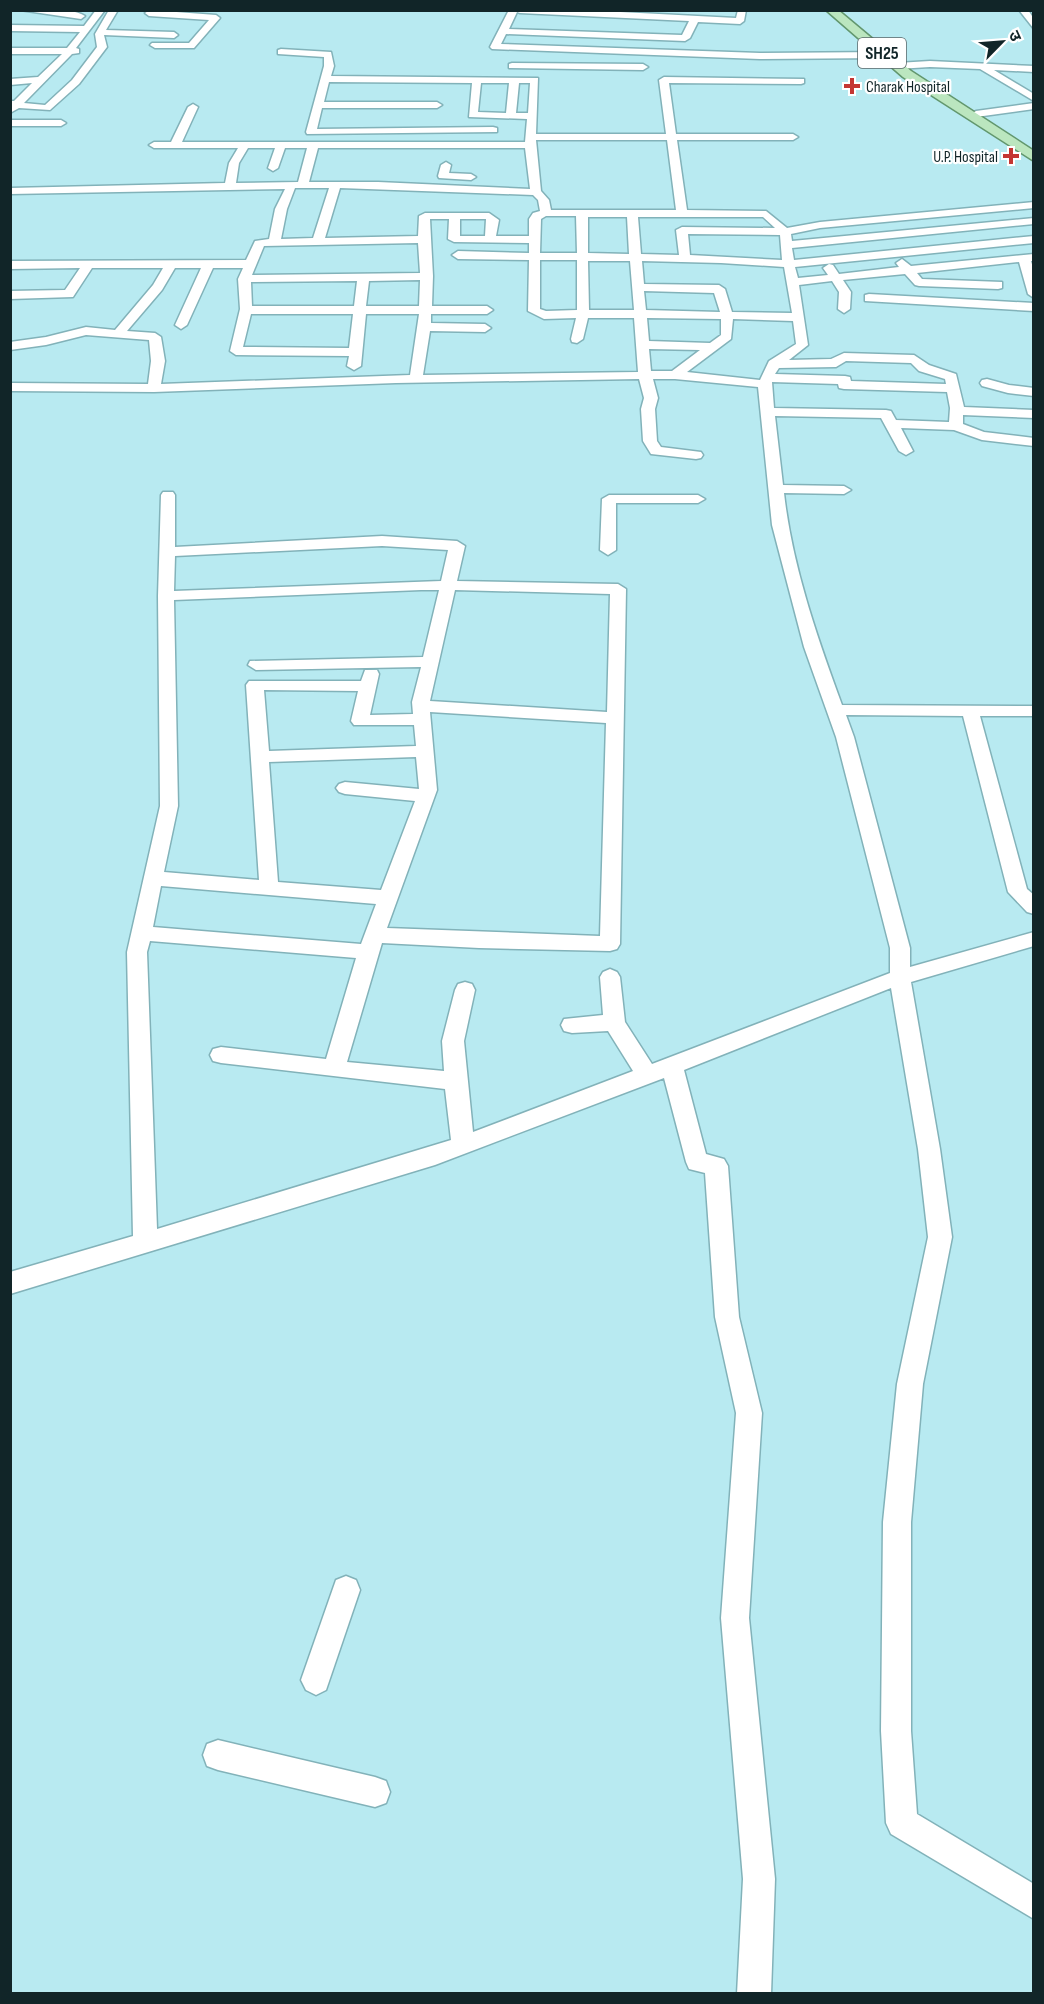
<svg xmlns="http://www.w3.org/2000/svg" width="1044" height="2004" font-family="'Sofia Sans Condensed','Noto Sans Devanagari',sans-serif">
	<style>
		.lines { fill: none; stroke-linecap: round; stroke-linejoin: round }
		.minor-casing { stroke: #82b2b9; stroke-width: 3 }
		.major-casing { stroke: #62976e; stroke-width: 3 }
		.minor { fill: #fff; fill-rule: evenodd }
		.major { fill: #bbe6bf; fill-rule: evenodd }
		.poi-dot { fill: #c43633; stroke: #fff; stroke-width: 2 }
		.labels { text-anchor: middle; stroke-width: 4.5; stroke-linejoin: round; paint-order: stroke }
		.far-poi-label { font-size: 16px; fill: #112528; stroke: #fff; text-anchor: start }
		.shield { fill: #fff; stroke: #586668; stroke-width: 1.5 }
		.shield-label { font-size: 18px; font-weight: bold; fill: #112528 }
	</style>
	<rect width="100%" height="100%" fill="#b8eaf1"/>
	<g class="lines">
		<defs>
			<g id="minor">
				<path d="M 20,10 C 37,10 72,7 85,16 L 81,19 Z"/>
				<polygon points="96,10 105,10 76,48 79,49 79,53 72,54 24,103 45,105 72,80 97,47 95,34 109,10 118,10 106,30 174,32 178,35 174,38 104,35 107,47 79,84 50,110 19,108 10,113 10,101 14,101 32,83 10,85 10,79 38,77 62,54 10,54 10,48 67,48 80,32 10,31 10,25 84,26"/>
				<polygon points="150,10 216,15 220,18 194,48 155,48 150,45 152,43 189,43 209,20 149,16 145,13"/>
				<path d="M 509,10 L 582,10 L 736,18 L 738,10 L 746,10 L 744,21 L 740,24 L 698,22 L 690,38 L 685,41 L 506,34 L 501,44 L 760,53 L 884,52 L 889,55 L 884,58 L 760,59 L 492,49 L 490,47 ZM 517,12 L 520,13 L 689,21 L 682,35 L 509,29 Z"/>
				<polygon points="1019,10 1028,10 1034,19 1034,29"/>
				<path d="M 281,49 L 331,52 L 334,66 L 331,76 L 538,78 L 536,134 L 666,134 L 659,80 L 664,77 L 804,79 L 804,83 L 801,84 L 669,83 L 676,134 L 793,134 L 798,137 L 793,140 L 677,140 L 687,210 L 766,211 L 787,228 L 820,222 L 1034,202 L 1034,208 L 820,228 L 791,234 L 792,241 L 1034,218 L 1034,224 L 792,248 L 794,260 L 1034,236 L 1034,243 L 795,267 L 798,278 L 828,275 L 823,268 L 829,264 L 833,265 L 839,274 L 899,267 L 896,263 L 902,259 L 911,266 L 1034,254 L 1034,261 L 1031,261 L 1034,271 L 1034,298 L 1028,294 L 1019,262 L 917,273 L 922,279 L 1002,282 L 1002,288 L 998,289 L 919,286 L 915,285 L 905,274 L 843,280 L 851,292 L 850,309 L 844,313 L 838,309 L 839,292 L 832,281 L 799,285 L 808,345 L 789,360 L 831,359 L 844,353 L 914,355 L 929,365 L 956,374 L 964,407 L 1034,410 L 1034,418 L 963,415 L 963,424 L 984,432 L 1034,438 L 1034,446 L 982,440 L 954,430 L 901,428 L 913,451 L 906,455 L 899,451 L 881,418 L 775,416 L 783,485 L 844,486 L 851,490 L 844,494 L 784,493 C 792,565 817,637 842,705 L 1034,706 L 1034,716 L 980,716 L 1027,889 L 1034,895 L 1034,914 L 1027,912 L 1008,892 L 963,716 L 846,715 L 854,737 L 910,948 L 910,967 L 1034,932 L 1034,946 L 911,982 L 940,1149 L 952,1237 L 923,1384 L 911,1522 L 911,1731 L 917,1814 L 1034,1884 L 1034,1919 L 891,1834 L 886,1823 L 881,1731 L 883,1522 L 897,1384 L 928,1237 L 918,1149 L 891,988 L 684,1070 L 706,1154 L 724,1159 L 728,1166 L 739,1317 L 762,1413 L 749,1618 L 775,1879 L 771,1994 L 737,1994 L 743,1879 L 721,1618 L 736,1413 L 715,1317 L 705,1173 L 689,1169 L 686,1162 L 664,1078 L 435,1165 L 10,1294 L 10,1272 L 133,1236 L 127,952 L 160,806 L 158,596 L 161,495 L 163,492 L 173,492 L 175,495 L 175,547 L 382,536 L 457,541 L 465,546 L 457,581 L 618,584 L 626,589 L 620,944 L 617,949 L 610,951 L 479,948 L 382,943 L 347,1062 L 444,1071 L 442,1041 L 455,990 L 458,984 L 465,982 L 472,984 L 475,990 L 464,1041 L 473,1132 L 633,1071 L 608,1031 L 572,1033 L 564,1031 L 561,1025 L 564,1019 L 603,1015 L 600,977 L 603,972 L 610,969 L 617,972 L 620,977 L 625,1022 L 652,1064 L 890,973 L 890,948 L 836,737 L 804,647 L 772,525 L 758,387 L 675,379 L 653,379 L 658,398 L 655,409 L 657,441 L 661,447 L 701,452 L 703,455 L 701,458 L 696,459 L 651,454 L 643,441 L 641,409 L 644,398 L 639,379 L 396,383 L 154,392 L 10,391 L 10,383 L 148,384 L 151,361 L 149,340 L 86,335 L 46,345 L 10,350 L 10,342 L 46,337 L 86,327 L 115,330 L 153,285 L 163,268 L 92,268 L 73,297 L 10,299 L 10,291 L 65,290 L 80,268 L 10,269 L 10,261 L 246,260 L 255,241 L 269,239 L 275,209 L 285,189 L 10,194 L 10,188 L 225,183 L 229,163 L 238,148 L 154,148 L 149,145 L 154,142 L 171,142 L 188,107 L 193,104 L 198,107 L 182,142 L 525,142 L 527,119 L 469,117 L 472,83 L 329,82 L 324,102 L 437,102 L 442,105 L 437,108 L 322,108 L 317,129 L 493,127 L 497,128 L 497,132 L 307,134 L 306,132 L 324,66 L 324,57 L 278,54 L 278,50 ZM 481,83 L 509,83 L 506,113 L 478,112 ZM 519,83 L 530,83 L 528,113 L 516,113 ZM 536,140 L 667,140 L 676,210 L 551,210 L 549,200 L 541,191 ZM 248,148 L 275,148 L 268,168 L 273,171 L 278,168 L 285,148 L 307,148 L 298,182 L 236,183 L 239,163 ZM 318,148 L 525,148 L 530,189 L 378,182 L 309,182 ZM 295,188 L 329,188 L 313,238 L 281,239 L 287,209 ZM 340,188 L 533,195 L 538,200 L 540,211 L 533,213 L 529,219 L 529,236 L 496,236 L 499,220 L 489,213 L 425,213 L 419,216 L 418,236 L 325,238 ZM 546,216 L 576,216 L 577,253 L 540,253 L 541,219 ZM 588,217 L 627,217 L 629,254 L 588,253 ZM 638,217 L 763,217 L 775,228 L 682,227 L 676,230 L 679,255 L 641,254 ZM 430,219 L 449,219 L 448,239 L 454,242 L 529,243 L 529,253 L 458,251 L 452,255 L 458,259 L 529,260 L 528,311 L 544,319 L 576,318 L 571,339 L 572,342 L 577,343 L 583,339 L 588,318 L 634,318 L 638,372 L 423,375 L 430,331 L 485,332 L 491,328 L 485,324 L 431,323 L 431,314 L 487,314 L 493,310 L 487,306 L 432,306 L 433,276 ZM 460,219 L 486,219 L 485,236 L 460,236 ZM 688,234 L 780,235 L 782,260 L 690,255 ZM 418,243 L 420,273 L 252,275 L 264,246 ZM 540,260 L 577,260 L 577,310 L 546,311 L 540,309 ZM 588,261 L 630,261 L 634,310 L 589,310 ZM 642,261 L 721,263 L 784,267 L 792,313 L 732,312 L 725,289 L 719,285 L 644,284 ZM 175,268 L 201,268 L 175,325 L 181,329 L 187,325 L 213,268 L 243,268 L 238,279 L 240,309 L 230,351 L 236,355 L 349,356 L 347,366 L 354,370 L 361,366 L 366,314 L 419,314 L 410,375 L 161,384 L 165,361 L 161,337 L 155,333 L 127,331 L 162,290 ZM 420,280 L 419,306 L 366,306 L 369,281 ZM 357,281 L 354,306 L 252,306 L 251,282 ZM 644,291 L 714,293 L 720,312 L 646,310 ZM 251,314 L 353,314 L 349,348 L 243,347 ZM 647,318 L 721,319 L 721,335 L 710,343 L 649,341 ZM 733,319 L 793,321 L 796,344 L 769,361 L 760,380 L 687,372 L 731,339 ZM 649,349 L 700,350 L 672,371 L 651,371 ZM 846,361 L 911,363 L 919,371 L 945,379 L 946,384 L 851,381 L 850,377 L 845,376 L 775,374 L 779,368 L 836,367 ZM 772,382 L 838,384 L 839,388 L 844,389 L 947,392 L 950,408 L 949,422 L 896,420 L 891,411 L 886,410 L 774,408 ZM 382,546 L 448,550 L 441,581 L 174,591 L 175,556 ZM 421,590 L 439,590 L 423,657 L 250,661 L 248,665 L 256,670 L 421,667 L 412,702 L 413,714 L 370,715 L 379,674 L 377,670 L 365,670 L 361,681 L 249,681 L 246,685 L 259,880 L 164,872 L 178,806 L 174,600 ZM 455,590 L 610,594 L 607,712 L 430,701 ZM 264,690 L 358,691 L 351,721 L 354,725 L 414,725 L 416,746 L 269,751 ZM 430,712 L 606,723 L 600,936 L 387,928 L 437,790 ZM 416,757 L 419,789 L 345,782 L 339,784 L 336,788 L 339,792 L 345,794 L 415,801 L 381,890 L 278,882 L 269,762 ZM 161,886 L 376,904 L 361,944 L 153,927 ZM 150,941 L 356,958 L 326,1059 L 221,1047 L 213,1049 L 210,1055 L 213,1061 L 221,1063 L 445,1089 L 451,1140 L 157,1229 L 147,952 Z"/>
				<polygon points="930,61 1034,66 1034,72 994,70 1034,94 1034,101 980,69 930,67 897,69 892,66 897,63"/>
				<polygon points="512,63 643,64 648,67 643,70 509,68 509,64"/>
				<polygon points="1034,103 1034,109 976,117 971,114 976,111"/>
				<polygon points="10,120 61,120 66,123 61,126 10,126"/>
				<polygon points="446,162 451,165 449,173 471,174 476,177 471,180 439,178 438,176 441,165"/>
				<polygon points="869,294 1034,303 1034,311 865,301 865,295"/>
				<polygon points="987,379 1009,385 1034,388 1034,396 1008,393 982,386 980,383 982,380"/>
				<polygon points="609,495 698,495 705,499 698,503 616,503 616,550 608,555 600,550 602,499"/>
				<polygon points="346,1576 356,1580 360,1590 326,1690 316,1695 306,1690 301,1680 336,1580"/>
				<polygon points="218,1740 375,1777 386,1781 390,1792 386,1803 375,1807 218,1770 207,1766 203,1755 207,1744"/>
			</g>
			<polygon id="major" points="826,10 838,10 911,71 1034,151 1034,161 903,77"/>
		</defs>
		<use href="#minor" class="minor-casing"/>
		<use href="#major" class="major-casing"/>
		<use href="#minor" class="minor"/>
		<use href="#major" class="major"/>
	</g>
	<g class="poi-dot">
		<path d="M849 77h6v6h6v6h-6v6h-6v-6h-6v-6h6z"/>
		<path d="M1008 147h6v6h6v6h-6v6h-6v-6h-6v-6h6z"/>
	</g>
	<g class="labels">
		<g class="far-poi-label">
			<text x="866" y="92">Charak Hospital</text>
			<text x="998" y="162" text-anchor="end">U.P. Hospital</text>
		</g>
		<rect class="shield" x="858" y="38" width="48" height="30" rx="4.5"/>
		<g class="shield-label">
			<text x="882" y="59">SH25</text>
		</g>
	</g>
	<rect width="1044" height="2004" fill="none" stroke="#112528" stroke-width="24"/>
	<g transform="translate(1002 42) rotate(65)" stroke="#ffffff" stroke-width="4.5" paint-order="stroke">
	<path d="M0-4.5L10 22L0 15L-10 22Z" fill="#112528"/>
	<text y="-9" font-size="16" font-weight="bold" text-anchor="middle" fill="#112528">उ</text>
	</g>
</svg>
